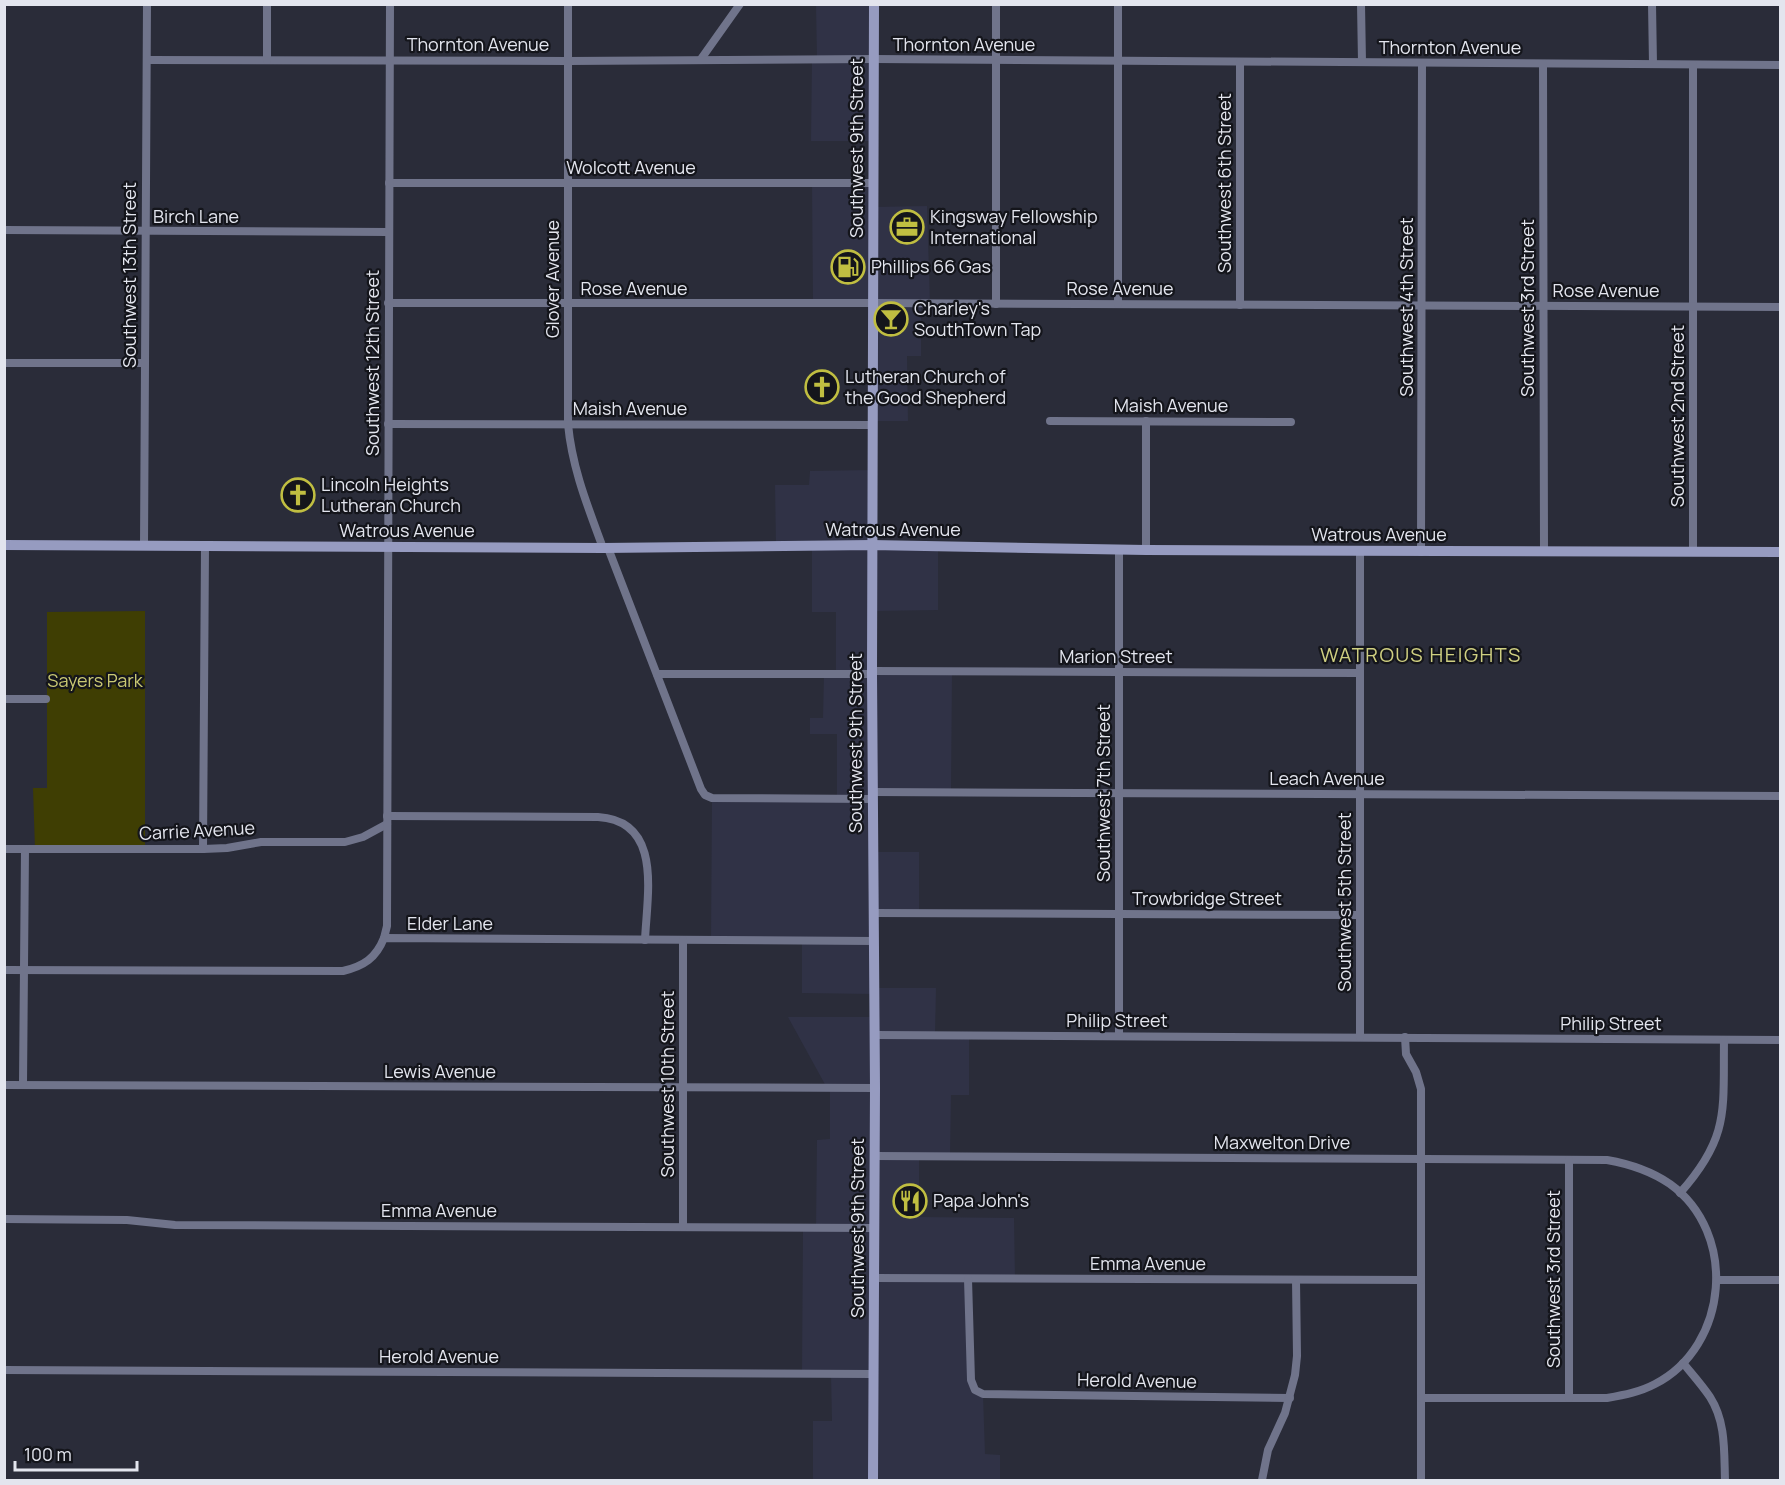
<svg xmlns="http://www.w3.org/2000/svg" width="1785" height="1485" font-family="Manrope,sans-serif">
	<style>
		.built { fill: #303246 }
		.green { fill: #3f3e03 }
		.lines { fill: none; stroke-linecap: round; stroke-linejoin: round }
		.street { stroke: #70748b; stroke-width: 8 }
		.secondary { stroke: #969bc0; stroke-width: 10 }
		.labels { text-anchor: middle; stroke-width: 4.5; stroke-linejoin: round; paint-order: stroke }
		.street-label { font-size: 18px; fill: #e3e5ee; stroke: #14151b }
		.poi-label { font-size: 18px; fill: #e3e5ee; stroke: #14151b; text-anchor: start }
		.park-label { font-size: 18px; fill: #cac973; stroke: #14151b }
		.neighbourhood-label { font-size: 20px; letter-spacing: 1.5px; fill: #cfcf81; stroke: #14151b }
	</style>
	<rect width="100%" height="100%" fill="#2a2c39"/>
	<g class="built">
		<polygon points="816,5 874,5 874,141 811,141 812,59 817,59"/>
		<polygon points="812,183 874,183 874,207 927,206 930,303 921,304 921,356 907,356 908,421 873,421 873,303 813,303"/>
		<polygon points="873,470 872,545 938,547 938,610 872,611 872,671 952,672 951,793 873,792 873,852 919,852 919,913 874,913 875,988 936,988 935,1035 969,1035 969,1095 951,1095 950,1157 919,1157 919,1217 1014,1218 1015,1279 969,1279 971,1380 983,1394 985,1454 1000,1455 1000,1480 813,1480 813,1421 832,1421 831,1374 802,1373 803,1228 816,1227 817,1140 830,1139 830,1089 827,1088 788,1017 875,1017 874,994 802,993 802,941 711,940 712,798 837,798 837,734 810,734 810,718 823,718 824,674 836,674 836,612 812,612 812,546 776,546 775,485 809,485 810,471"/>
	</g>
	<polygon class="green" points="145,611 145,849 35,849 33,788 47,788 47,612"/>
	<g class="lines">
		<g class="street">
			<path d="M 568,4 L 568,424 C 572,468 588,507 603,548"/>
			<polyline points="1361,4 1362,62"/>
			<polyline points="1652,4 1653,64"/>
			<polyline points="701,59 740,4"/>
			<polyline points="147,60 568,61 874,59 1780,65"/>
			<polyline points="267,60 267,4"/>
			<polyline points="1240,62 1240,305"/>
			<polyline points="1543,64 1544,552"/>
			<polyline points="1693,65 1693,552"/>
			<polyline points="389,183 874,183"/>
			<polyline points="4,230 388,232"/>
			<polyline points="388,303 873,303 1780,307"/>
			<polyline points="996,304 996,4"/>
			<polyline points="1118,304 1118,4"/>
			<polyline points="4,363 145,363"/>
			<polyline points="1050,421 1291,422"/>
			<polyline points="1146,421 1146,550"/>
			<polyline points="388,424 873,425"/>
			<polyline points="144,546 147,4"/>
			<polyline points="608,548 701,789 705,795 712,798 873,799"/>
			<polyline points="1119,550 1119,1036"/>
			<polyline points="1421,552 1422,63"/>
			<polyline points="872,671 1360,673"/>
			<polyline points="657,674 872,674"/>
			<polyline points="4,699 46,699"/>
			<polyline points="873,792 1780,796"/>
			<path d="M 387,816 L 598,817 C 663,821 647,894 645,940"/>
			<polyline points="4,849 203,849 227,848 261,842 345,842 363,837 387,824"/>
			<polyline points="203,849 205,547"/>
			<polyline points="874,913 1360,915"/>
			<polyline points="384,938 387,926 390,4"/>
			<path d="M 4,970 L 343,971 C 364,966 376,958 384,938 L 874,941"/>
			<polyline points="875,1035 1780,1040"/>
			<polyline points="1360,1037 1360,551"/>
			<polyline points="1405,1037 1406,1054 1416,1072 1421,1089 1421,1480"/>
			<polyline points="4,1085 875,1088"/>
			<polyline points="23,1085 25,849"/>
			<path d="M 875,1156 L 1607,1160 C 1630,1164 1651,1171 1670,1184 C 1738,1233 1729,1346 1655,1384 C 1640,1392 1624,1395 1607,1398 L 1421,1398"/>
			<polyline points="1569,1160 1569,1398"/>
			<path d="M 1680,1193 C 1730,1137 1723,1110 1724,1040"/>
			<polyline points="4,1219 127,1220 175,1225 874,1228"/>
			<polyline points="683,1227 683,940"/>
			<polyline points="874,1278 1421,1280"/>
			<polyline points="968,1279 971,1380 975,1390 983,1394 1290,1398"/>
			<polyline points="1717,1280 1780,1280"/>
			<path d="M 1683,1363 C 1692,1374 1702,1385 1710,1397 C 1726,1422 1724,1451 1725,1480"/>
			<polyline points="4,1370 873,1374"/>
			<polyline points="1262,1480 1268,1450 1285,1413 1295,1375 1297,1356 1296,1280"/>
		</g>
		<g class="secondary">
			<polyline points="4,545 603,548 872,545 1146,550 1780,552"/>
			<polyline points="873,1480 875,1088 872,674 874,4"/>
		</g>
	</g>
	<defs>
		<symbol id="office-ring" viewBox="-11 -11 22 22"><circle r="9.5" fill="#14151b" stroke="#c0be41" stroke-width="1.5"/><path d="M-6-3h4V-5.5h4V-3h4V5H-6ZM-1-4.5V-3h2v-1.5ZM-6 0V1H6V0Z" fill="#c0be41"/></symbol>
		<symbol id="fuel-ring" viewBox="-11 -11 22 22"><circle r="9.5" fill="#14151b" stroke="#c0be41" stroke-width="1.5"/><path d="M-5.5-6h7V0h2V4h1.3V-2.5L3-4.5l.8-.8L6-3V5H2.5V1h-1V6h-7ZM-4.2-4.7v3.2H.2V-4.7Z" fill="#c0be41"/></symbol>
		<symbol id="bar-ring" viewBox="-11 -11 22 22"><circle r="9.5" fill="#14151b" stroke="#c0be41" stroke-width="1.5"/><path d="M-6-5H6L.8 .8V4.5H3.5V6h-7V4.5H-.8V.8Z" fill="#c0be41"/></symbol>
		<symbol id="church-ring" viewBox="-11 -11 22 22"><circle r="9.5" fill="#14151b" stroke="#c0be41" stroke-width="1.5"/><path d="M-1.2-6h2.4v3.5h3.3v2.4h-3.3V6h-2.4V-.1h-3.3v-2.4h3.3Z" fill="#c0be41"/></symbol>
		<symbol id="restaurant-ring" viewBox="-11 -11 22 22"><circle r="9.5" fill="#14151b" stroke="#c0be41" stroke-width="1.5"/><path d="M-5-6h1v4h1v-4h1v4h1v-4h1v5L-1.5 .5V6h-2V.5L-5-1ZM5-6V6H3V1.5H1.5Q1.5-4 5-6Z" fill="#c0be41"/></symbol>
	</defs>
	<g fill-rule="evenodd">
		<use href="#office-ring" x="888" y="208" width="38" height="38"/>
		<use href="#fuel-ring" x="829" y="248" width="38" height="38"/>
		<use href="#bar-ring" x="872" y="300" width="38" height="38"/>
		<use href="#church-ring" x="803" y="368" width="38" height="38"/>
		<use href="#church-ring" x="279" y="476" width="38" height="38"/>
		<use href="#restaurant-ring" x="891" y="1182" width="38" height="38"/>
	</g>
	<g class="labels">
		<g class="street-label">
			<text x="478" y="51">Thornton Avenue</text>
			<text x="964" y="51">Thornton Avenue</text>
			<text x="1450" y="54">Thornton Avenue</text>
			<text transform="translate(857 148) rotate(-90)" y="6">Southwest 9th Street</text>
			<text x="631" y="174">Wolcott Avenue</text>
			<text transform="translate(1225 183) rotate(-90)" y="6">Southwest 6th Street</text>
			<text x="196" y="223">Birch Lane</text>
			<text transform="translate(130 275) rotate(-90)" y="6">Southwest 13th Street</text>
			<text transform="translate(553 279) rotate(-90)" y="6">Glover Avenue</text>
			<text x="634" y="295">Rose Avenue</text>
			<text x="1120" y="295">Rose Avenue</text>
			<text x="1606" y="297">Rose Avenue</text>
			<text transform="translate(1407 307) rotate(-90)" y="6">Southwest 4th Street</text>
			<text transform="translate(1528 308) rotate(-90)" y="6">Southwest 3rd Street</text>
			<text transform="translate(373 363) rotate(-90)" y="6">Southwest 12th Street</text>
			<text x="1171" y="412">Maish Avenue</text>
			<text x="630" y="415">Maish Avenue</text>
			<text transform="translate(1678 416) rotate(-90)" y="6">Southwest 2nd Street</text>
			<text x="893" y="536">Watrous Avenue</text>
			<text x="407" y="537">Watrous Avenue</text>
			<text x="1379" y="541">Watrous Avenue</text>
			<text x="1116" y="663">Marion Street</text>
			<text transform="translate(856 743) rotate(-90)" y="6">Southwest 9th Street</text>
			<text x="1327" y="785">Leach Avenue</text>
			<text transform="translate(1104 793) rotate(-90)" y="6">Southwest 7th Street</text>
			<text transform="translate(197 831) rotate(-3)" y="6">Carrie Avenue</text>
			<text x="1207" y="905">Trowbridge Street</text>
			<text transform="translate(1345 902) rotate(-90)" y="6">Southwest 5th Street</text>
			<text x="450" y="930">Elder Lane</text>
			<text x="1117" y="1027">Philip Street</text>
			<text x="1611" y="1030">Philip Street</text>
			<text x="440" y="1078">Lewis Avenue</text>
			<text transform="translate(668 1084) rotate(-90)" y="6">Southwest 10th Street</text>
			<text x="1282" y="1149">Maxwelton Drive</text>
			<text x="439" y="1217">Emma Avenue</text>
			<text transform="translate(858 1228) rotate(-90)" y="6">Southwest 9th Street</text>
			<text x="1148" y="1270">Emma Avenue</text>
			<text transform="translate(1554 1279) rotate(-90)" y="6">Southwest 3rd Street</text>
			<text x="439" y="1363">Herold Avenue</text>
			<text transform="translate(1137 1381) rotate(1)" y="6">Herold Avenue</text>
		</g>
		<g class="poi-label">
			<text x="930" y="223">Kingsway Fellowship<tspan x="930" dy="21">International</tspan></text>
			<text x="871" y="273">Phillips 66 Gas</text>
			<text x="914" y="315">Charley's<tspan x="914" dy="21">SouthTown Tap</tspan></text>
			<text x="845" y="383">Lutheran Church of<tspan x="845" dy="21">the Good Shepherd</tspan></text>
			<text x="321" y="491">Lincoln Heights<tspan x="321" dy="21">Lutheran Church</tspan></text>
			<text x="933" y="1207">Papa John's</text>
		</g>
		<g class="park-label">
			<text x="95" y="687">Sayers Park</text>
		</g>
		<g class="neighbourhood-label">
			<text x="1421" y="662">WATROUS HEIGHTS</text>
		</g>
	</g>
	<rect width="1785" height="1485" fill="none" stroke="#e3e5ee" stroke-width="12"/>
	<path d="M15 1461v9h122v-9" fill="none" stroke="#e3e5ee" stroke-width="3"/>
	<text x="24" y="1461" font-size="18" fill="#e3e5ee" stroke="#14151b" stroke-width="4.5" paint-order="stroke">100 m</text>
</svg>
